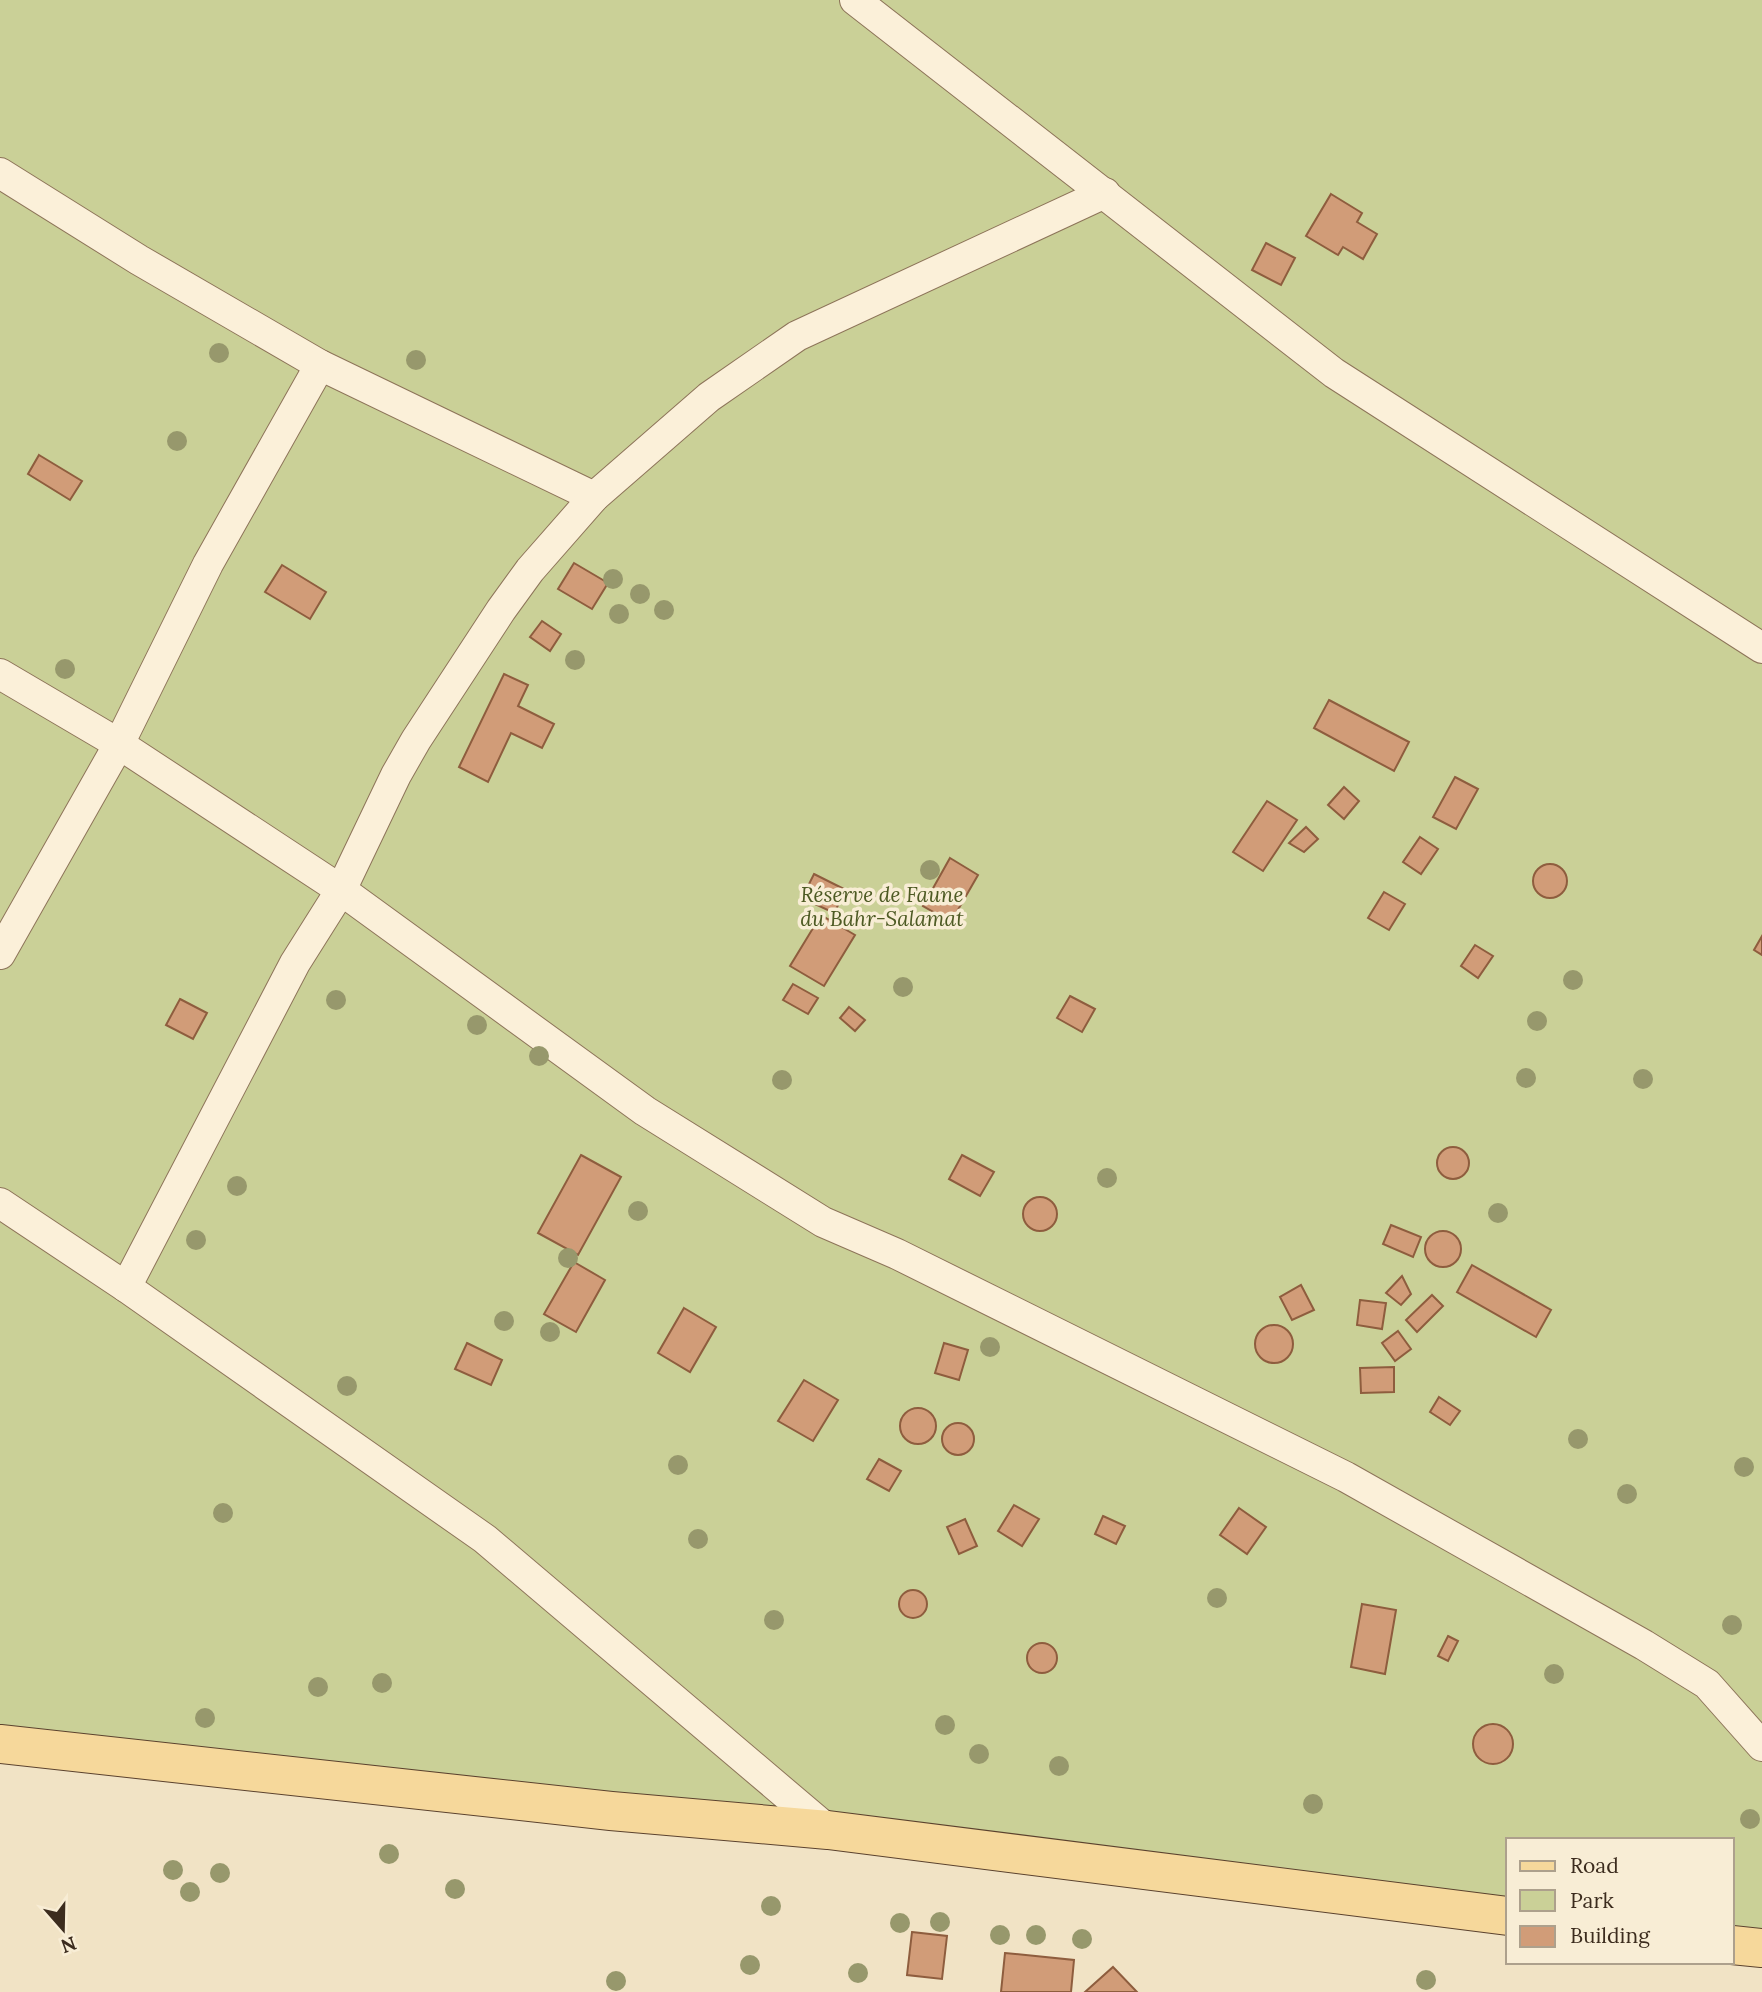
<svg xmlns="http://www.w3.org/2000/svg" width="1762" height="1992" font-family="Lora,serif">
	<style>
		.green { fill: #cad097 }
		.building { fill: #d19c78; stroke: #8e5d3e; stroke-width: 2 }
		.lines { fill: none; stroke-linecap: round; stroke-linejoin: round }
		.minor-casing { stroke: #8d7459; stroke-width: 32 }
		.primary-casing { stroke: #5b422e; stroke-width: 40 }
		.minor { stroke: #fbf0d9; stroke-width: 30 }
		.primary { stroke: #f6d89b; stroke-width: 38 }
		.tree { fill: #97986c }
		.labels { text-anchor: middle; stroke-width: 7; stroke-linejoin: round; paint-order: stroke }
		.park-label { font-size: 21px; font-style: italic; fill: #4d5a23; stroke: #f8edd5 }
	</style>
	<rect width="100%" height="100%" fill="#f1e3c5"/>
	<polygon class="green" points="0,0 1762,0 1762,1948 1732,1945 1732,1840 1508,1840 1508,1916 0,1744"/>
	<g class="building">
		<polygon points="1331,194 1362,213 1357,222 1377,234 1363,259 1343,247 1338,255 1306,236"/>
		<polygon points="1266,243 1295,258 1281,285 1252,270"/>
		<polygon points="39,455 82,481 70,500 28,474"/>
		<polygon points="574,563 608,583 592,609 558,589"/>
		<polygon points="282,565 326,592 310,619 265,592"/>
		<polygon points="542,621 561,634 550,651 530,637"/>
		<polygon points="504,674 528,685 518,706 554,724 542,748 511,733 488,782 459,767"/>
		<polygon points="1329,700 1409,742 1394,771 1314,728"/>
		<polygon points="1455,777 1478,789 1456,829 1433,817"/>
		<polygon points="1344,787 1359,801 1344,819 1328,805"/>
		<polygon points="1267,801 1297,820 1263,871 1233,852"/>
		<polygon points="1306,827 1318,839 1304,852 1289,843"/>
		<polygon points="1420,837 1438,849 1421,874 1403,862"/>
		<polygon points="950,858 978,875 951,922 923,906"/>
		<circle cx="1550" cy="881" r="17"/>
		<polygon points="814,874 846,890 834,913 802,898"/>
		<polygon points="1384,892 1405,904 1389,930 1368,918"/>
		<polygon points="821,915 855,935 824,986 790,966"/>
		<polygon points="1762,936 1762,955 1754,950"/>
		<polygon points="1475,945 1493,956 1478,978 1461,966"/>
		<polygon points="793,984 818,998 808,1014 783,1000"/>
		<polygon points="1070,996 1095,1009 1082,1032 1057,1018"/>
		<polygon points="180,999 207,1013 193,1039 166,1025"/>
		<polygon points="849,1007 865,1020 855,1031 840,1018"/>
		<circle cx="1453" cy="1163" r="16"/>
		<polygon points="581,1155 621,1177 578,1255 538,1233"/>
		<polygon points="962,1155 994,1172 980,1196 949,1179"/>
		<circle cx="1040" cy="1214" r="17"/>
		<polygon points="1391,1225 1421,1237 1413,1257 1383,1244"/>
		<circle cx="1443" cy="1249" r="18"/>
		<polygon points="574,1262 605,1280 576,1332 544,1314"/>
		<polygon points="1472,1265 1551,1310 1536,1337 1457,1292"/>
		<polygon points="1402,1276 1411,1294 1401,1305 1386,1293"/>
		<polygon points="1301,1285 1314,1310 1292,1320 1280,1297"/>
		<polygon points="1432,1295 1443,1306 1417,1332 1406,1320"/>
		<polygon points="1360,1300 1386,1303 1382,1329 1357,1325"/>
		<polygon points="684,1308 716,1327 690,1372 658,1353"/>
		<circle cx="1274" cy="1344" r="19"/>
		<polygon points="1398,1331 1411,1349 1395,1361 1382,1343"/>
		<polygon points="467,1343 502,1360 491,1385 455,1369"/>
		<polygon points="944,1343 968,1350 959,1380 935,1373"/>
		<polygon points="1394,1367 1394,1392 1361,1393 1360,1368"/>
		<polygon points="804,1380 838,1400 813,1441 778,1421"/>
		<polygon points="1439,1397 1460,1411 1450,1425 1430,1412"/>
		<circle cx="918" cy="1426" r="18"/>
		<circle cx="958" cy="1439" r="16"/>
		<polygon points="879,1459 901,1471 889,1491 867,1479"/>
		<polygon points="1014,1505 1039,1519 1022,1546 998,1531"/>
		<polygon points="1239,1508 1266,1527 1247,1554 1220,1535"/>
		<polygon points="1103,1516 1125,1526 1116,1544 1095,1534"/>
		<polygon points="965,1519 977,1546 959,1554 947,1527"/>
		<circle cx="913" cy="1604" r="14"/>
		<polygon points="1362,1604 1396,1610 1385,1674 1351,1667"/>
		<polygon points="1448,1636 1458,1641 1448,1661 1438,1656"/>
		<circle cx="1042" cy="1658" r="15"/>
		<circle cx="1493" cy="1744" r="20"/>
		<polygon points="912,1932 947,1936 942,1979 907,1975"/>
		<polygon points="1005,1953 1074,1960 1071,1992 1001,1992"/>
		<polygon points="1113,1967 1137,1992 1085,1992"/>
	</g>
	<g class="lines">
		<defs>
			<g id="minor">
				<polyline points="855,0 1334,373 1762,648"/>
				<polyline points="0,173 139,260 320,365 594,497"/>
				<polyline points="0,674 119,744 341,890 645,1111 823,1222 897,1254 1346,1477 1644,1645 1707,1684 1762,1746"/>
				<polyline points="0,954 119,744 208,564 320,365"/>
				<polyline points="0,1203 126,1287 485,1539 828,1830"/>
				<polyline points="126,1287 295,963 341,890 396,775 416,740 501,610 530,570 594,497 709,397 797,336 1105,193"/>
			</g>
			<g id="primary">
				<polyline points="0,1744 611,1811 828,1830 1508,1916"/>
				<polyline points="1732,1945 1762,1948"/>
			</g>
		</defs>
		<use href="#minor" class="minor-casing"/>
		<use href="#primary" class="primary-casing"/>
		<use href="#minor" class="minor"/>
		<use href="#primary" class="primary"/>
	</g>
	<g class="tree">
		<circle cx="219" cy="353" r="10"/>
		<circle cx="416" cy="360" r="10"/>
		<circle cx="177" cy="441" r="10"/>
		<circle cx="613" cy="579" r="10"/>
		<circle cx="640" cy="594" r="10"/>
		<circle cx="664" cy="610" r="10"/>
		<circle cx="619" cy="614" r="10"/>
		<circle cx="575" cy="660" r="10"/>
		<circle cx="65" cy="669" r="10"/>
		<circle cx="930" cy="870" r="10"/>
		<circle cx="1573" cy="980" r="10"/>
		<circle cx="903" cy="987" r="10"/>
		<circle cx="336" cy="1000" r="10"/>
		<circle cx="1537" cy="1021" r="10"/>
		<circle cx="477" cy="1025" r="10"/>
		<circle cx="539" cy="1056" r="10"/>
		<circle cx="1526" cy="1078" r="10"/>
		<circle cx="1643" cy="1079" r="10"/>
		<circle cx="782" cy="1080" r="10"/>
		<circle cx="1107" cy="1178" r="10"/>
		<circle cx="237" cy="1186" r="10"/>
		<circle cx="638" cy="1211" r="10"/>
		<circle cx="1498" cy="1213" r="10"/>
		<circle cx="196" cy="1240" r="10"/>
		<circle cx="568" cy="1258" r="10"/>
		<circle cx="504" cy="1321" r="10"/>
		<circle cx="550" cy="1332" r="10"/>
		<circle cx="990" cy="1347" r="10"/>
		<circle cx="347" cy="1386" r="10"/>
		<circle cx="1578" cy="1439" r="10"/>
		<circle cx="678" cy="1465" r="10"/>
		<circle cx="1744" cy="1467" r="10"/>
		<circle cx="1627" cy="1494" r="10"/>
		<circle cx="223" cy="1513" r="10"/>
		<circle cx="698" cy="1539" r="10"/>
		<circle cx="1217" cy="1598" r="10"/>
		<circle cx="774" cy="1620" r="10"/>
		<circle cx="1732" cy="1625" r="10"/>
		<circle cx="1554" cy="1674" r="10"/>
		<circle cx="382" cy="1683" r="10"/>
		<circle cx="318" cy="1687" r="10"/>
		<circle cx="205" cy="1718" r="10"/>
		<circle cx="945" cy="1725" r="10"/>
		<circle cx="979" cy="1754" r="10"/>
		<circle cx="1059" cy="1766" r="10"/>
		<circle cx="1313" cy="1804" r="10"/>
		<circle cx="1750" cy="1819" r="10"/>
		<circle cx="389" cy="1854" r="10"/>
		<circle cx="173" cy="1870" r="10"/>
		<circle cx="220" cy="1873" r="10"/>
		<circle cx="455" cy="1889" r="10"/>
		<circle cx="190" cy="1892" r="10"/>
		<circle cx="771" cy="1906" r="10"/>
		<circle cx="940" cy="1922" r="10"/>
		<circle cx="900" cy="1923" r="10"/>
		<circle cx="1000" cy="1935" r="10"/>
		<circle cx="1036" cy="1935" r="10"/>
		<circle cx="1082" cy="1939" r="10"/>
		<circle cx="750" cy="1965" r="10"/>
		<circle cx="858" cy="1973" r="10"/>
		<circle cx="1426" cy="1980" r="10"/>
		<circle cx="616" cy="1981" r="10"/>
	</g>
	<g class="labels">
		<g class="park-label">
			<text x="882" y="902">Réserve de Faune<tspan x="882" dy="24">du Bahr-Salamat</tspan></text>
		</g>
	</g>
	<rect x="1506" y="1838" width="228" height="126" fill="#f8edd5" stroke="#ada08c" stroke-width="2"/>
	<rect x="1520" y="1861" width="35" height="10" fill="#f6d89b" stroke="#ada08c" stroke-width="2"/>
	<text x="1570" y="1873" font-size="21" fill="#3c2c1e">Road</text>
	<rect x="1520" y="1890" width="35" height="21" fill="#cad097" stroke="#ada08c" stroke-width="2"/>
	<text x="1570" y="1908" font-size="21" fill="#3c2c1e">Park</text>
	<rect x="1520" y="1926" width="35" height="21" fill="#d19c78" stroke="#ada08c" stroke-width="2"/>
	<text x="1570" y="1943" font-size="21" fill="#3c2c1e">Building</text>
	<g transform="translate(63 1929) rotate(160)" stroke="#f8edd5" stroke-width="5" paint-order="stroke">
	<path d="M0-5L12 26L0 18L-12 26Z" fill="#3c2c1e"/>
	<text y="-10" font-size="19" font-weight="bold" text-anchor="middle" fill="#3c2c1e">N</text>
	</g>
</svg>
